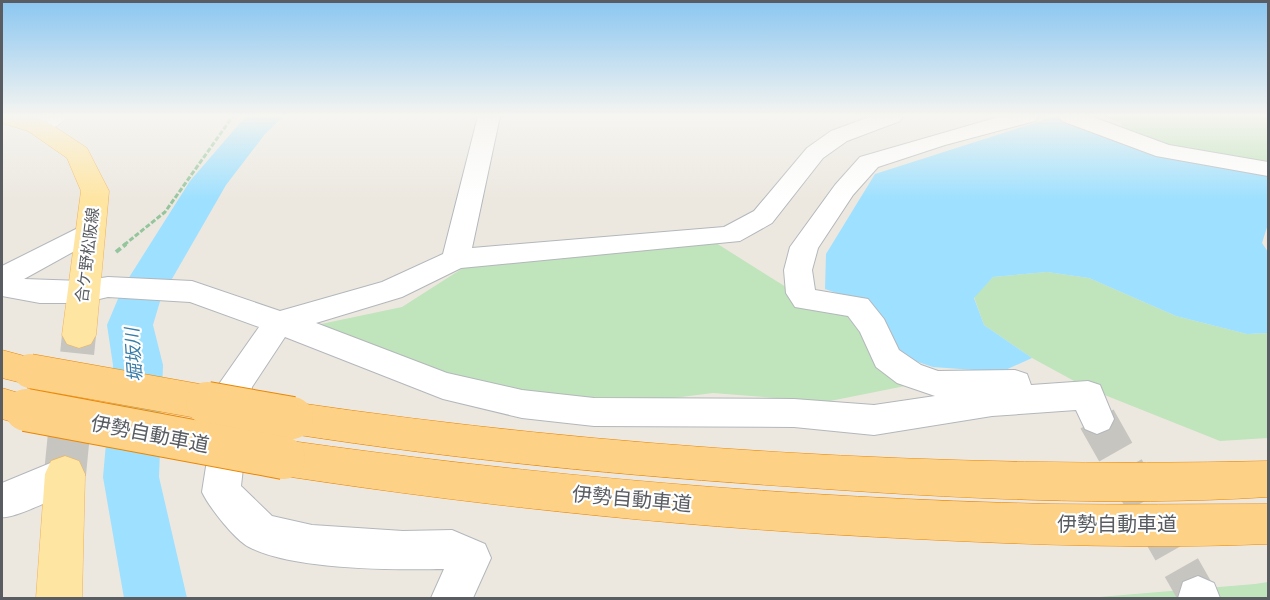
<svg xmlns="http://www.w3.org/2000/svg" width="1270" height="600" font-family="'Archivo Narrow','Noto Sans JP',sans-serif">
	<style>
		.green { fill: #c0e4bb }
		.water { fill: #9de0ff }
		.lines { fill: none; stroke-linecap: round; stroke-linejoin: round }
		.river { fill: #9de0ff; fill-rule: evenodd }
		.minor-tunnel { stroke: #c7c5c0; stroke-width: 38; stroke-dasharray: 38 19; stroke-linecap: butt }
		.primary-tunnel-far1 { stroke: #c7c5c0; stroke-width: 34; stroke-dasharray: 34 17; stroke-linecap: butt }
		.primary-tunnel { stroke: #c7c5c0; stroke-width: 42; stroke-dasharray: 42 21; stroke-linecap: butt }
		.minor-casing { stroke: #b3b7bb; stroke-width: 2 }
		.tertiary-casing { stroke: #b3b7bb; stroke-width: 1 }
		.primary-casing { stroke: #f1b254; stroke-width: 1 }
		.motorway-casing { stroke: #ec8600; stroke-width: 1 }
		.path-far1 { stroke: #95c59d; stroke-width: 3; stroke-dasharray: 5 2; stroke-linecap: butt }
		.path { stroke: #95c59d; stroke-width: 4; stroke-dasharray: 6 3; stroke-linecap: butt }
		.minor { fill: #fff; fill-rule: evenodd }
		.tertiary { fill: #fff; fill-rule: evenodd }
		.primary { fill: #ffe5a2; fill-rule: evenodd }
		.motorway { fill: #fdd186; fill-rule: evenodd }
		.motorway-bridge-far1-casing { stroke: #ec8600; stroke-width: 35; stroke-linecap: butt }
		.motorway-bridge-casing { stroke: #ec8600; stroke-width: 44; stroke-linecap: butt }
		.motorway-bridge-far1 { stroke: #fdd186; stroke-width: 34 }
		.motorway-bridge { stroke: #fdd186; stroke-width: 42 }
		.labels { text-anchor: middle; stroke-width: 4.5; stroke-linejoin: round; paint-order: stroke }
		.street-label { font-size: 16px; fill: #595d61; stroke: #fff }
		.water-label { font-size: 18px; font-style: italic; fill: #397ca7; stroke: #fff }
		.near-street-label { font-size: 20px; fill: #595d61; stroke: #fff }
	</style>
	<rect width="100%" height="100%" fill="#ece8e0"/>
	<g class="green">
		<polygon points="1103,116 1268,116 1268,168 1172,158 1133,150 1120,122"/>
		<polygon points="716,243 786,287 841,302 925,382 825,402 713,393 579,410 513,405 302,328 402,307 474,261"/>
		<polygon points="1047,272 1089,278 1176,316 1247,334 1268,333 1268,438 1220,441 1087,388 1032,358 984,325 974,297 993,277"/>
		<polygon points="1268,582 1268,598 1087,598 1255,584"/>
	</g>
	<polygon class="water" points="1056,116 1149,154 1268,168 1268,224 1262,243 1268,252 1268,333 1247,334 1176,316 1089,278 1047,272 993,277 974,298 984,325 1032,358 1001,372 933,367 906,358 876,330 859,301 825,289 826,254 875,174"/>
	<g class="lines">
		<polygon class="river" points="246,116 284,116 265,134 226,185 161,298 153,325 163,365 159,477 187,598 124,598 103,477 113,365 107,325 123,287 190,181"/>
		<polyline class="minor-tunnel" points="1097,419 1198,597"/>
		<polyline class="primary-tunnel-far1" points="72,404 79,335"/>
		<polyline class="primary-tunnel" points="65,474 72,403"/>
		<defs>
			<g id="minor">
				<path d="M 478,116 L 500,116 L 472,248 L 724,227 L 754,211 L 807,148 L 831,131 L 872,116 L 903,116 L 900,121 L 847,141 L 823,158 L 772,223 L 740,241 L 461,268 L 402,297 L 316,323 L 447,373 L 522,390 L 594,398 L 794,399 L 874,405 L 935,396 L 897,383 L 876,367 L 860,332 L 848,316 L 795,307 L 786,293 L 784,270 L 790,247 L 835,185 L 860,157 L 1002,116 L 1038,116 L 1035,121 L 945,145 L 878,167 L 853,195 L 818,248 L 812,270 L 815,290 L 868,299 L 884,319 L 899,350 L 921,365 L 938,371 L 1015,370 L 1027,374 L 1031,385 L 1088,381 L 1100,385 L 1114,419 L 1109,429 L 1097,434 L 1085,429 L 1076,410 L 992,416 L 874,435 L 794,427 L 594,426 L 522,418 L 443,399 L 285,337 L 252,387 L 241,486 L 272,516 L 312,525 L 403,531 L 452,530 L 485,544 L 491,558 L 473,598 L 431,598 L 444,569 C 394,570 293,570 249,547 C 235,540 209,507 202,492 L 219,384 L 259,327 L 190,302 L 108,297 L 82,303 L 40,303 L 2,296 L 2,266 L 90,222 L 100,225 L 104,231 L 100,237 L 24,279 L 82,281 L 108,277 L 192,281 L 280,311 L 382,282 L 443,254 Z"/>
				<polygon points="1059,116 1090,116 1169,145 1268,162 1268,176 1156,156 1062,121"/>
				<path d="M 65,457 L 78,462 L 84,474 C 82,478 80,484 77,486 C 67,494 11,520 2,517 L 2,483 Z"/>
				<polygon points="1198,576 1214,583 1220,598 1178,598 1183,582"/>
			</g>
			<path id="tertiary" d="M 37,116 L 67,116 C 59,128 42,135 28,131 L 24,126 Z"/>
			<g id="primary">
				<polygon points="2,116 30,116 46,121 87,148 109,191 96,335 91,344 79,348 67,344 62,335 81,191 67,158 28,131 2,123"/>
				<polygon points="65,456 79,461 85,474 82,598 36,598 45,474 51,461"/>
			</g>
			<g id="motorway">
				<polygon points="2,350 43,361 48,371 43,381 30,385 2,378"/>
				<polygon points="2,388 39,399 45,410 39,421 26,426 2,419"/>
				<path d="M 292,402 C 611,449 946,469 1268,461 L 1268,497 C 1112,507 952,498 796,487 C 628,476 459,460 292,434 L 278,429 L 273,418 L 278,407 Z"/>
				<path d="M 284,440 C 538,476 793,498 1050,504 C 1122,505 1195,504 1268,504 L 1268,544 C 1151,549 1033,545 916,539 C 704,529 494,508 284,476 L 270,470 L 264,458 L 270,446 Z"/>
			</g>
		</defs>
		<use href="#minor" class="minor-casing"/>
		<use href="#tertiary" class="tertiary-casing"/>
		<use href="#primary" class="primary-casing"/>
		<use href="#motorway" class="motorway-casing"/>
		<polyline class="path-far1" points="124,245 165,212 233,116"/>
		<polyline class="path" points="116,252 126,244"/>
		<use href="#minor" class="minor"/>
		<use href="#tertiary" class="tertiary"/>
		<use href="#primary" class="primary"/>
		<use href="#motorway" class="motorway"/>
		<defs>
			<polyline id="motorway-bridge-far1" points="30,371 215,404"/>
			<g id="motorway-bridge">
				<polyline points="207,403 292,418"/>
				<polyline points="26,410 284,458"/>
			</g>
		</defs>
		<use href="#motorway-bridge-far1" class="motorway-bridge-far1-casing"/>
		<use href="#motorway-bridge" class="motorway-bridge-casing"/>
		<use href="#motorway-bridge-far1" class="motorway-bridge-far1"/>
		<use href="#motorway-bridge" class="motorway-bridge"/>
	</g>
	<linearGradient id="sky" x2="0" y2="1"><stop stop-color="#8ac6f1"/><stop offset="0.58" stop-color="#f6f5f1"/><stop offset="1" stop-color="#f6f5f1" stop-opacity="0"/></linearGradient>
	<rect width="1270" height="200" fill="url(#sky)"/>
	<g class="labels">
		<g class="street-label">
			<text transform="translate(87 255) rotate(-83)" y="6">合ケ野松阪線</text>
		</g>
		<g class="water-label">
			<text transform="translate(134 355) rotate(-94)" y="6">堀坂川</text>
		</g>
		<g class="near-street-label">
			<text transform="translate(150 434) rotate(11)" y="7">伊勢自動車道</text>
			<text transform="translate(632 499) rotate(5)" y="7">伊勢自動車道</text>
			<text x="1117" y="531">伊勢自動車道</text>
		</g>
	</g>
	<rect width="1270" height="600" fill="none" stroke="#595d61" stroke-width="6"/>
</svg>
